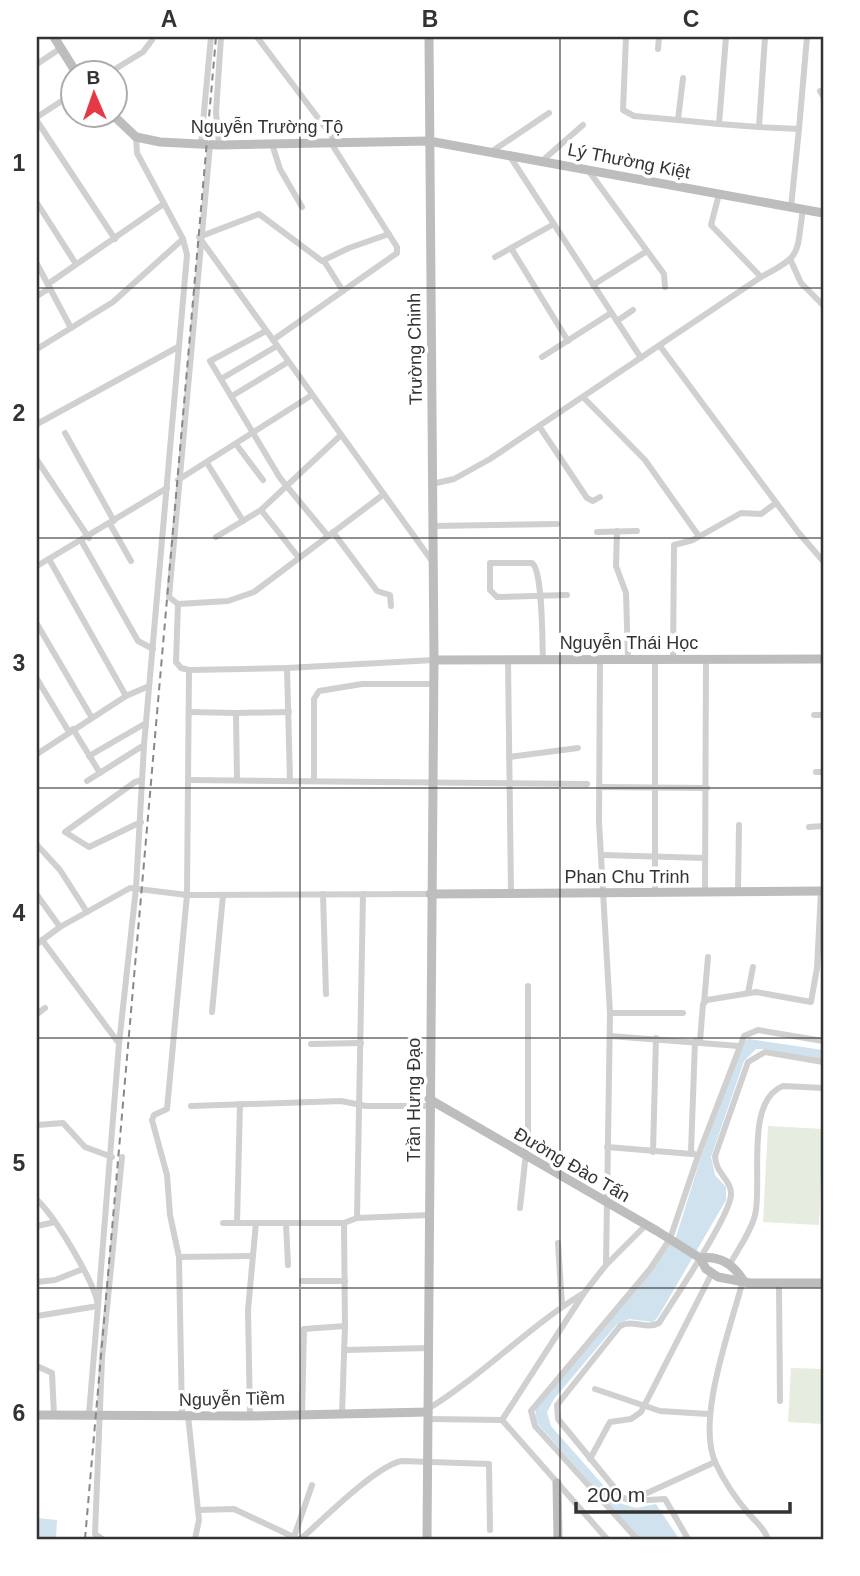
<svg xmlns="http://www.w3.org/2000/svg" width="860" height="1576" font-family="Arial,sans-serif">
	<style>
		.green { fill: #e6ecdf }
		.water { fill: #cfe2ee }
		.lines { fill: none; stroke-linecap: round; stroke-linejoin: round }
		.street { stroke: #d0d0d0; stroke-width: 6 }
		.secondary { stroke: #bdbdbd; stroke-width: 9 }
		.rail { stroke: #888; stroke-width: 2; stroke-dasharray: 7 5; stroke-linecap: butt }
		.grid { fill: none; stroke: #333; stroke-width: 2; stroke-opacity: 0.55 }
		.labels { text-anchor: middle; stroke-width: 7; stroke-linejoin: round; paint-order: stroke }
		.street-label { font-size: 18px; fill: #333; stroke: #fff }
		.neatline { fill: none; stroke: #333; stroke-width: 2.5 }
		.grid-label { font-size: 23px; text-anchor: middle; font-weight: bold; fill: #333 }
	</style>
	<rect width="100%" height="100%" fill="#fff"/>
	<g class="green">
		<polygon points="768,1126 823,1129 819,1225 763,1222"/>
		<polygon points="791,1368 823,1369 823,1424 788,1422"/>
	</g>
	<g class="water">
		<polygon points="749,1039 823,1050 823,1060 765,1049 756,1049 744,1061 711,1157 715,1175 726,1187 726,1200 658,1317 653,1322 629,1319 617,1324 554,1399 547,1412 551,1426 619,1503 636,1508 656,1504 679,1539 640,1539 538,1424 535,1419 536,1406 676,1237 701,1157 744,1041"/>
		<polygon points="37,1518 57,1520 56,1539 37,1539"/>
	</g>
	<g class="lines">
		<g class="street">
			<polyline points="257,37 337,143"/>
			<polyline points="626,37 623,110 634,116 678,120"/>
			<polyline points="726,37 719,124 759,127"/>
			<polyline points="765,37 759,127 799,129 807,37"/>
			<polyline points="658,49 659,37"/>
			<polyline points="37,64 61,48"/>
			<polyline points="107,74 143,52 152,40"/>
			<polyline points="683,78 678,120 719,124"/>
			<polyline points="820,91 823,96"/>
			<polyline points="37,117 74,93"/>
			<polyline points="37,121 115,239"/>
			<polyline points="201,144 211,37"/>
			<polyline points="272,144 280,169 302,207"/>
			<polyline points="219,145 216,112 221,37"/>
			<polyline points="491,152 549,113"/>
			<polyline points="509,155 641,358"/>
			<polyline points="542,161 583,125"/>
			<polyline points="588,170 664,274 665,287"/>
			<polyline points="719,194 711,225 761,277"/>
			<polyline points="37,203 76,264"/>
			<polyline points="791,207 799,129"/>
			<polyline points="389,234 349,248 322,261 259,214 199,237 432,561"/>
			<polyline points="511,248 568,341"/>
			<polyline points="495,257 554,224"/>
			<polyline points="324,261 343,291"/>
			<polyline points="791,261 801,283 823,305"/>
			<polyline points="37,264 71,328"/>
			<polyline points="48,284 162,205"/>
			<polyline points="593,285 647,251"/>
			<polyline points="37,296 50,288"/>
			<polyline points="617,321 633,310"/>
			<polyline points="266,331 210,361 280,478 328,536"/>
			<polyline points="273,340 397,253 397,247 331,143"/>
			<polyline points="660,346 798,532 823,561"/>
			<polyline points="37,349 113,302 183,239"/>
			<polyline points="542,357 611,313"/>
			<polyline points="221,379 277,346"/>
			<polyline points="232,396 288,362"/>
			<polyline points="583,397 645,460 698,535"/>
			<polyline points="37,424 178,347"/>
			<polyline points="539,426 587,498 593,501 600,497"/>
			<polyline points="65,433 114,521"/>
			<polyline points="236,444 263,480"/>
			<polyline points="37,460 89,538"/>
			<polyline points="207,463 243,521"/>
			<polyline points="178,480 312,395"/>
			<path d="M 432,484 L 454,479 L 490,459 L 761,277 C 803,255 796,255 803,209"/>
			<polyline points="261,510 299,558"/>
			<polyline points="110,524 131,561"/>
			<polyline points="433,526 557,524"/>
			<polyline points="617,531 616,566 626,593 628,659"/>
			<polyline points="333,532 377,591 390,595 391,606"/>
			<polyline points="597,532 637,531"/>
			<polyline points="216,537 261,510 341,435"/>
			<polyline points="82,542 138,641 153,649"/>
			<polyline points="37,566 167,488"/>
			<polyline points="178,604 228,601 254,592 384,494"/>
			<polyline points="37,624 92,718"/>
			<path d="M 543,659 C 542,641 543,571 532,563 L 490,563 L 490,590 L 497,597 L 567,595"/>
			<polyline points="600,659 599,822 610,1013 606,1265"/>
			<polyline points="508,660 511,893"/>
			<polyline points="673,660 674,545 693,540 741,513 761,514 776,503"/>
			<polyline points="287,668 434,660"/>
			<polyline points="189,670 287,668 290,781"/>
			<polyline points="37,679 69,732"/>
			<polyline points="126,696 149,686"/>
			<polyline points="189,712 236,713 237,780"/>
			<polyline points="236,713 289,712"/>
			<polyline points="814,715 823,715"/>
			<polyline points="73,729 100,773"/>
			<polyline points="37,754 126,696 49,559"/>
			<polyline points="89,756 146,723"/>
			<polyline points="509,757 578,748"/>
			<polyline points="816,772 823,772"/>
			<polyline points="190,780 587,784"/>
			<polyline points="87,781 144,745"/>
			<polyline points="314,781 314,699 319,691 362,684 433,684"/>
			<polyline points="599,787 707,788"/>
			<polyline points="141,822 89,847 65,832 135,782 142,780"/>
			<polyline points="809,827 823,826"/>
			<polyline points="37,845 60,870 87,912"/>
			<polyline points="602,855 705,858"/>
			<polyline points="705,892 706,659"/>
			<polyline points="738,892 739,825"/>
			<polyline points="655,893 655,660"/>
			<polyline points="323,894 326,994"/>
			<polyline points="37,895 60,927"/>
			<polyline points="42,940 118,1042"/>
			<polyline points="37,944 60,927 130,888 187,895 430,894"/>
			<polyline points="748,993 753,967"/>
			<polyline points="704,1003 708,957"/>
			<polyline points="212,1012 223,895"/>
			<polyline points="610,1013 683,1013"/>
			<polyline points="37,1014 45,1008"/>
			<polyline points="610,1036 739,1046"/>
			<polyline points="695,1041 691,1152 698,1156"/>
			<polyline points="700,1041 703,1004 707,1000 756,992 811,1002 817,968 821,891"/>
			<polyline points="311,1044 361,1043"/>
			<polyline points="191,1106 341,1101 366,1106 429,1106"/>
			<polyline points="37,1125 63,1123 85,1147 112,1157"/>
			<polyline points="607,1147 692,1154"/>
			<polyline points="653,1152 656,1038"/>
			<path d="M 37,1200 C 54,1215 96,1284 98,1306 L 89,1414"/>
			<polyline points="520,1208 528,1134 528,986"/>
			<polyline points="357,1218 363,894"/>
			<polyline points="223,1223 344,1223 357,1218 429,1215"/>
			<polyline points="237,1223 240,1104"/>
			<polyline points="286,1224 288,1265"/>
			<polyline points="37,1226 55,1222"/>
			<polyline points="558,1243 562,1306"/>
			<polyline points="179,1257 252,1256"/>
			<path d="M 730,1264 C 738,1249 751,1232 755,1215 C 763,1184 744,1101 783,1086 L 823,1088"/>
			<path d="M 743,1280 C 731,1327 695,1421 716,1464 C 724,1481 737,1500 749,1514 C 757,1523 764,1528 768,1539"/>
			<polyline points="302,1281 345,1281"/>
			<polyline points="37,1282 55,1280 83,1269"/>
			<polyline points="779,1284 780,1401"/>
			<polyline points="37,1316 98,1306 119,1044 136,888 144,745 187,255 183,239 137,153 136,137"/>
			<polyline points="345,1350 429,1348"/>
			<polyline points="37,1366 52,1373 54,1415"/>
			<polyline points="595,1389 660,1411 708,1414"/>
			<path d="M 428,1409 C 483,1375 527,1328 582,1294"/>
			<polyline points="302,1414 304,1329 345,1326"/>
			<polyline points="342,1414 345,1326 344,1223"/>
			<polyline points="188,1415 199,1520 195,1539"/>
			<polyline points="182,1416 179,1257 170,1215 167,1175 152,1120 154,1115 167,1109 187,895 189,670 181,668 176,662 178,604 169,597 210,145"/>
			<polyline points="250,1416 248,1310 256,1223"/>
			<polyline points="428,1419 502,1420"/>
			<polyline points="502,1420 584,1293 606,1265 646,1225"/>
			<polyline points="502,1420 607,1539"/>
			<polyline points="590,1459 610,1422 631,1419 641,1412 712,1273"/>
			<polyline points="634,1499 715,1462"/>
			<polyline points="198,1510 234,1509 298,1539"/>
			<polyline points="294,1537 312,1485"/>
			<polyline points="102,1539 95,1534 102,1358 122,1157"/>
			<path d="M 301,1539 C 321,1521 378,1464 402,1461 L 489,1464 L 490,1530"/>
			<polyline points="637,1539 535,1426 531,1411 650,1269 670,1239 698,1156 744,1036 758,1030 823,1041"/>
			<path d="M 688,1539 L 665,1499 L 630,1501 L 622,1497 L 558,1419 L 557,1405 L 620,1326 C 633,1319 646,1330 659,1323 C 674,1299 729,1218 731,1195 C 732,1180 715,1173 715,1156 L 748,1062 L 765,1052 L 823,1062"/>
		</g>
		<g class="secondary">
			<polyline points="54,37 77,74"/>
			<polyline points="114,116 136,137 160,142 219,145 429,141 823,213"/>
			<polyline points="434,660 823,659"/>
			<polyline points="430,894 823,891"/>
			<polyline points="429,1099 657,1231 700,1258 706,1269 718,1277 750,1283 823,1283"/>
			<path d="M 700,1258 C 719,1255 733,1264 743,1280"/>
			<polyline points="37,1415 250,1416 428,1412"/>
			<polyline points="557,1483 558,1539"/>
			<polyline points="427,1539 434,660 429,37"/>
		</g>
		<polyline class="rail" points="85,1539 216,37"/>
	</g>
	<path class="grid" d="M 300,37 L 300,1539M 560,37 L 560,1539M 37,288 L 823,288M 37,538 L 823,538M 37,788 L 823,788M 37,1038 L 823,1038M 37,1288 L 823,1288"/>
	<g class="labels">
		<g class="street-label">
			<text x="267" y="133">Nguyễn Trường Tộ</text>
			<text transform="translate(629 161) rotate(11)" y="6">Lý Thường Kiệt</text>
			<text transform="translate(415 349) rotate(-91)" y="6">Trường Chinh</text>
			<text x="629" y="649">Nguyễn Thái Học</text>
			<text x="627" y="883">Phan Chu Trinh</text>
			<text transform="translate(414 1100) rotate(-90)" y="6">Trần Hưng Đạo</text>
			<text transform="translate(572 1165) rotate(30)" y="6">Đường Đào Tấn</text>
			<text transform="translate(232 1399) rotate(-1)" y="6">Nguyễn Tiềm</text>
		</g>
	</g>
	<rect width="860" height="1576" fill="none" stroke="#ffffff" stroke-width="77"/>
	<g transform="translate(94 94) rotate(358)"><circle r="33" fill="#ffffff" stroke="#adadad" stroke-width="2"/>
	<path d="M0-5L12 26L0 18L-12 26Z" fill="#e63946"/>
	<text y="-10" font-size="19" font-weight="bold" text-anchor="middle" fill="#333333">B</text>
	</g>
	<path d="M576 1502v10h214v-10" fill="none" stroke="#333333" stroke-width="3.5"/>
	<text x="587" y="1502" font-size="21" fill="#333333" stroke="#ffffff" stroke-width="5" paint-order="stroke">200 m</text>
	<rect x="38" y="38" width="784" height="1500" class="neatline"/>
	<g class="grid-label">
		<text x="169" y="27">A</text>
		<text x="430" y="27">B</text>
		<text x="691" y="27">C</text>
		<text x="19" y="171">1</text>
		<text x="19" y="421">2</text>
		<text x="19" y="671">3</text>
		<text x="19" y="921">4</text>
		<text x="19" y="1171">5</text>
		<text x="19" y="1421">6</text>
	</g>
</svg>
